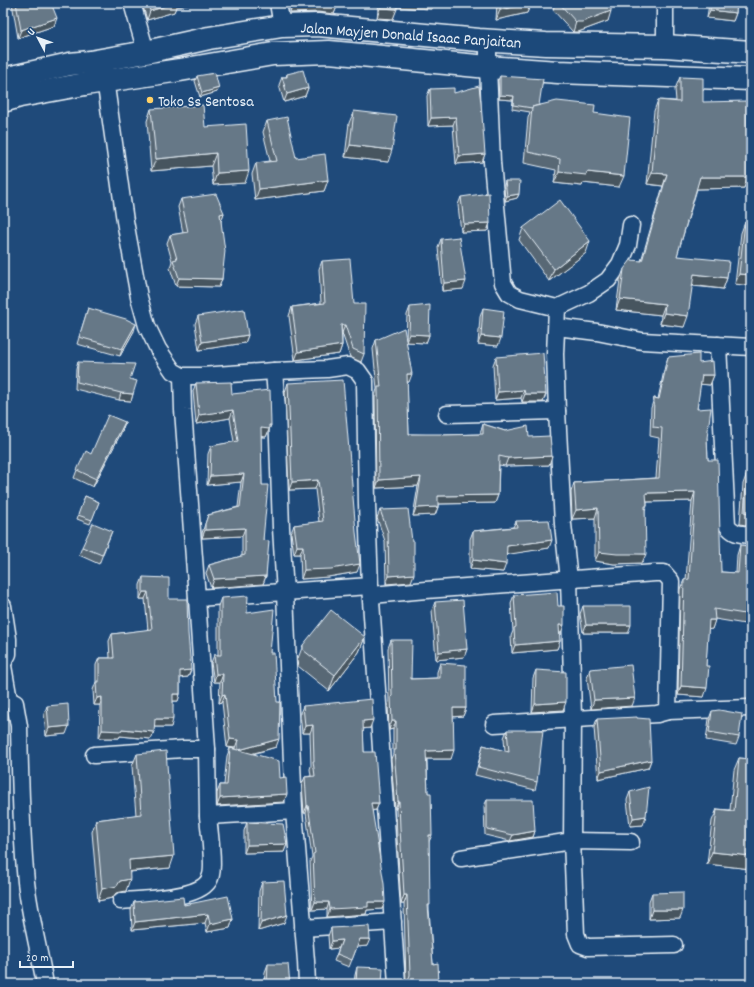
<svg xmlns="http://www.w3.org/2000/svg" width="754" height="987" font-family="Dekko,sans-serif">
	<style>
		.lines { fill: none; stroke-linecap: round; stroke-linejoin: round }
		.minor-casing { stroke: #e8f1f8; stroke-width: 19 }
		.trunk-casing { stroke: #e8f1f8; stroke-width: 25 }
		.minor { stroke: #1f4a7a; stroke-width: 16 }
		.trunk { stroke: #1f4a7a; stroke-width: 22 }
		.wall { fill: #586774; stroke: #e8f1f8 }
		.shaded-wall { fill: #47545e; stroke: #e8f1f8 }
		.building { fill: #667887; stroke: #e8f1f8 }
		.poi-dot { fill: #ffd166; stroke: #1f4a7a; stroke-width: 1.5 }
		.labels { text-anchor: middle; stroke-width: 3.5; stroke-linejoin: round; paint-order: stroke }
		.street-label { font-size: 16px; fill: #e8f1f8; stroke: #1f4a7a }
		.poi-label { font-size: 16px; fill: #e8f1f8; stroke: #1f4a7a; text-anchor: start }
	</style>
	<rect width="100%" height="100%" fill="#1f4a7a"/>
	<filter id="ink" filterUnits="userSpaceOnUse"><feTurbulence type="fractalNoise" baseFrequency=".025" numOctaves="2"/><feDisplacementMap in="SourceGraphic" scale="8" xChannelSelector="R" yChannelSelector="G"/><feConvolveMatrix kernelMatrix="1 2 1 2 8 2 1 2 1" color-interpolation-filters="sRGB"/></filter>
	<g filter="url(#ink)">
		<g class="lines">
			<defs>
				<g id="minor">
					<polyline points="132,3 146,52"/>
					<polyline points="278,3 282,26"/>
					<polyline points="665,3 665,46"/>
					<polyline points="488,40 488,67 492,162 503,283 509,293 520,299 557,308 589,293 608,280 620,264 628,245 631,225"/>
					<polyline points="104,72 125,221 139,297 147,326 158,349 173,371 182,376 201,376 274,371 327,369 348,366 358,371 365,381 367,504 370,586 397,984"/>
					<polyline points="557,327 597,332 642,341 751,347"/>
					<path d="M 718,345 L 727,525 C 733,534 740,534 751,535"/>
					<polyline points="274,371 277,409 281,528 285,593 294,811 306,961 307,984"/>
					<polyline points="182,376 183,410 197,598 370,586"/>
					<polyline points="447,414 557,411"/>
					<polyline points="372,595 426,590 655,573 664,573 671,581 668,711 657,714 494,724"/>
					<polyline points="197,598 207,749"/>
					<polyline points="3,606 8,639 8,654 3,663"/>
					<polyline points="3,666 9,700"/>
					<path d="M 3,699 L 5,698 L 15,703 L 19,726 C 20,778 21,830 26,882 C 30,916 39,950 45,984"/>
					<polyline points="668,711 749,708"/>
					<polyline points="94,755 183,749 207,749 208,816 294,811"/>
					<polyline points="631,842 572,841 576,934 580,944 588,947 674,945"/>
					<polyline points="461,858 572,841 573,718 572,677 569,580 563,524 557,411 555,354 557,308"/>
					<path d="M 121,901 C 142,899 202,900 210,878 C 215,868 209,829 208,816"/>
					<polyline points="303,928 393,922"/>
				</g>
				<g id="trunk">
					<polyline points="3,79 70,64 90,62 146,52 209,38 282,26 318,25 479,40 546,44 665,46 751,52"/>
					<polyline points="3,101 20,96 85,84 180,70 273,54 329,52 488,67 558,72 751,79"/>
				</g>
			</defs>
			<use href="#minor" class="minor-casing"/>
			<use href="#trunk" class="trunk-casing"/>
			<use href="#minor" class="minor"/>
			<use href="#trunk" class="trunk"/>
		</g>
		<g class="wall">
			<polygon points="12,3 51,3 54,26 18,38"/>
			<polygon points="142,3 198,3 176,7 174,12 147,20"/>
			<polygon points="290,3 338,3 334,14 318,12 290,13"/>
			<polygon points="379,3 434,3 432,9 397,7 393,19 377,18"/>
			<polygon points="497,3 531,3 527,13 496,20"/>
			<polygon points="555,3 636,3 635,6 611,4 608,21 578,32 573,32 553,10"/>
			<polygon points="709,3 737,3 736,13 733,21 707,18"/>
			<polygon points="287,74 308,88 305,96 284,102 279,85 282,77 286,77"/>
			<polygon points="197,76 217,92 200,97 195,81"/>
			<polygon points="500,76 539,105 594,113 619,187 583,183 582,186 554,183 556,170 524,163 528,118 530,112 512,109 513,100 499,99 498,80"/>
			<polygon points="680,77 703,102 748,177 744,188 697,189 677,256 727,278 723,289 692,286 684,327 660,324 661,315 616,310 620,280 624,269 641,261 663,186 647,184 654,111 658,100 676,101 675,89"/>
			<polygon points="430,89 454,93 485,154 482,162 456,164 453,125 428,126 427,96"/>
			<polygon points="151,109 205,127 245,183 213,185 211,166 151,171 147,121"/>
			<polygon points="354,111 388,162 345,157 349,123"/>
			<polygon points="267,121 296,158 328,180 324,191 255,200 252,174 256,163 270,161 263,132"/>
			<polygon points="505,181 519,194 517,198 505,201 504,186"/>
			<polygon points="461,197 490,223 487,231 461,232 458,205"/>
			<polygon points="181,199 224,213 221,221 222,279 219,287 176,286 170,268 172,261 167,243 170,235 183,233 178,207"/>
			<polygon points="745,222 751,223 751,286 735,284 741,233"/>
			<polygon points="523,228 586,253 549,281 519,240"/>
			<polygon points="441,239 463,289 442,291 438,247"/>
			<polygon points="322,261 354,304 364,354 361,362 350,357 342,333 342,345 339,354 295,360 289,316 292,307 321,303 319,269"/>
			<polygon points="410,307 429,335 426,343 406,342 409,382 407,382 409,434 443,435 480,434 483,424 505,431 529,437 549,465 505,466 499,465 498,495 495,503 438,504 438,507 435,515 413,516 418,486 376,488 375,396 377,389 373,349 376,340 406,340 407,315"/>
			<polygon points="88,308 134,331 120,356 77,344"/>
			<polygon points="483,308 498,346 478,344 480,317"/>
			<polygon points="198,316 248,335 245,343 199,350 195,324"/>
			<polygon points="496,357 546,394 543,402 522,402 521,398 495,400 493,365"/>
			<polygon points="668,357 699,363 714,375 710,385 700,384 697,409 707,438 708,460 721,572 736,573 737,555 740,545 751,546 751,625 715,619 712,629 708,629 704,697 678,695 680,589 684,580 686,580 692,501 647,502 647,506 645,511 642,563 614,564 595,561 595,518 572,519 571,492 574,483 656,478 659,438 650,436 651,408 654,398 658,399 665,366"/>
			<polygon points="78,362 130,379 133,394 131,401 119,400 75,389 76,369"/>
			<polygon points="196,383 232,394 271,425 266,437 261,437 263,540 266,576 263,584 211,588 206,573 209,565 242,556 242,536 202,538 202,533 208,515 238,507 241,482 207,485 208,454 211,446 234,442 230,418 196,424 193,391"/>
			<polygon points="288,383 357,572 328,577 301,579 300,554 294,554 291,533 294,525 319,522 315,489 289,490 285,392"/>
			<polygon points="125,422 122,431 93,487 74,478 77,470"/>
			<polygon points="747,473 751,473 751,526 740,524 743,484"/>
			<polygon points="85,496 99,502 90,524 77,519"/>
			<polygon points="380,510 411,582 386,584 385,541 377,518"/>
			<polygon points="516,521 549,548 507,554 503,572 470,569 470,539 473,531 513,527"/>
			<polygon points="112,531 99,564 79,555 82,547"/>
			<polygon points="143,577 169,599 188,677 180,678 180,694 178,701 173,701 171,727 154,727 151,739 120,736 119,738 99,738 100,705 94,705 93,690 96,682 96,665 99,658 110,658 109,641 112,634 148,630 145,599 140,599 140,585"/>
			<polygon points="514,595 558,606 561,633 559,633 560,641 557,649 512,653 511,636 513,631 511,603"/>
			<polygon points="221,598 247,613 270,653 276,747 253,754 280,778 284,802 217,806 217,793 220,785 224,785 227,756 230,748 235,749 235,748 227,747 222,702 219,703 220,682 214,682 211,663 214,655 218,655 218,606"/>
			<polygon points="435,602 467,649 464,657 436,660 432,610"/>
			<polygon points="583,606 628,633 583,633 580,614"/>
			<polygon points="365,637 359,652 329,691 298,666 297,661 303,645"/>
			<polygon points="391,640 411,679 437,678 437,672 440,663 466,708 463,716 453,717 451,759 427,759 429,842 429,909 433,964 439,984 406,984 404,904 401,904 397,838 396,809 395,809 391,759 393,754 393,729 389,730 388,705 389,702 388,648"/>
			<polygon points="590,669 632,706 591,709 587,678"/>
			<polygon points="536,670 563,710 532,712 533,678"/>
			<polygon points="47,706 66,734 46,736 44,714"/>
			<polygon points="303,706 370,728 363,729 364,752 379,803 376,810 372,811 382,909 367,910 366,914 327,917 327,909 312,910 310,861 312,857 306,813 304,813 302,784 305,777 311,776 310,769 311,766 310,733 302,733 300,713"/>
			<polygon points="712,711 739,737 736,745 706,740 709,719"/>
			<polygon points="597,719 651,760 648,768 598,779 594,727"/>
			<polygon points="507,730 537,782 535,790 475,775 481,753 483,745 505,751 504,738"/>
			<polygon points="137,754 170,868 130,872 126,891 116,893 112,898 98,901 92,832 96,820 136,815 132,766"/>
			<polygon points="739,758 751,759 751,869 707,864 712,821 717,809 730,810 734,770"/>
			<polygon points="630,792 643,825 630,826 627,800"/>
			<polygon points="487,800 535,831 533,837 510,841 485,835 484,806"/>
			<polygon points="247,822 287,844 284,852 244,853 244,831"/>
			<polygon points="262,882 284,923 258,931 259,891"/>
			<polygon points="652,893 680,918 649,919 649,901"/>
			<polygon points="134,902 184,905 233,919 230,928 207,932 205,923 132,930 131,910"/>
			<polygon points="751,912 751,937 746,936"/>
			<polygon points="331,928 367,946 357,947 349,967 334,961 339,948 329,949 328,936"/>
			<polygon points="268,964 290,984 264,984 265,972"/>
			<polygon points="357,967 382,984 354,984 355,975"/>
		</g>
		<g class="shaded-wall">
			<polygon points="175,3 198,3 176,7 174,12 147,20 150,11"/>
			<polygon points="293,3 331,3 338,4 334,14 318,12 290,13"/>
			<polygon points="396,3 434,3 432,9 395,7"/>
			<polygon points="531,3 527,13 496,20 500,10"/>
			<polygon points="608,3 636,3 635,6 608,4"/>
			<polygon points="380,8 397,9 393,19 377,18"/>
			<polygon points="710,10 736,13 733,21 707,18"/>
			<polygon points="611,11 608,21 578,32 573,32 576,22"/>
			<polygon points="57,18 54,26 18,38 21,30"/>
			<polygon points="219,88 217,92 200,97 202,93"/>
			<polygon points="308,88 305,96 284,102 287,94"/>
			<polygon points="500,95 514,96 513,100 499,99"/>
			<polygon points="456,117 453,125 428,126 431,118"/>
			<polygon points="350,145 392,150 388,162 345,157"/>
			<polygon points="216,153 211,166 151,171 156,159"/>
			<polygon points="485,154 482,162 456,164 459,156"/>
			<polygon points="249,171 245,183 213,185 217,173"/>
			<polygon points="559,172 587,172 624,176 619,187 583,183 582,186 554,183"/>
			<polygon points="652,173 667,174 663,186 647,184"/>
			<polygon points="700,177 748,177 744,188 696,189"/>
			<polygon points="328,180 324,191 255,200 259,189"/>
			<polygon points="519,194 517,198 505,201 507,196"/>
			<polygon points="224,213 221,221 220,214"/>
			<polygon points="490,223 487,231 461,232 464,224"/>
			<polygon points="590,241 586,253 549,281 554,269"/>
			<polygon points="694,274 727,278 723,289 690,285"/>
			<polygon points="739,274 751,275 751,286 735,284"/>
			<polygon points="179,278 222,279 219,287 176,286"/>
			<polygon points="466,281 463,289 442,291 444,283"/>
			<polygon points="620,299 665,304 661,315 616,310"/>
			<polygon points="664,313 688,316 684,327 660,324"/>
			<polygon points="136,324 134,331 120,356 122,349"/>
			<polygon points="341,325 345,325 342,333"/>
			<polygon points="409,334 429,335 426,343 406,342"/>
			<polygon points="248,335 245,343 199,350 202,342"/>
			<polygon points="481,336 501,338 498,346 478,344"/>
			<polygon points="342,345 339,354 295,360 298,352"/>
			<polygon points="407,374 412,374 409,382 404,382"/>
			<polygon points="702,375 714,375 710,385 698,384"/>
			<polygon points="524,390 521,398 495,400 498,392"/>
			<polygon points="121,393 133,394 131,401 119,400"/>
			<polygon points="525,394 546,394 543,402 522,402"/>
			<polygon points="233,410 230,418 196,424 199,415"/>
			<polygon points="125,422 122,431 93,487 96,479"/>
			<polygon points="269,425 271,425 266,437 258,436 261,428"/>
			<polygon points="552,456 549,465 505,466 508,458"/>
			<polygon points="244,474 241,482 207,485 210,476"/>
			<polygon points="421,477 418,486 376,488 379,480"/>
			<polygon points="318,480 315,489 289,490 292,482"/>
			<polygon points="695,492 692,501 643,502 646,493"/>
			<polygon points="498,495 495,503 435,504 438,496"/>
			<polygon points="438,507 435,515 413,516 416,508"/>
			<polygon points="598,508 595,518 572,519 576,510"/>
			<polygon points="245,528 242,536 202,538 205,530"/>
			<polygon points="552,540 549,548 504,555 507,546"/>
			<polygon points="297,546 303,546 300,554 294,554"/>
			<polygon points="599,552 646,554 642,563 614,564 595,561"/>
			<polygon points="473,560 506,564 503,572 470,569"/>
			<polygon points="360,564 357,572 328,577 301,579 304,570"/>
			<polygon points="414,574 411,582 386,584 389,576"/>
			<polygon points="266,576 263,584 211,588 214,579"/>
			<polygon points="143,592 148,592 145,599 140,599"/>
			<polygon points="709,620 715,620 712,629 706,630"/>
			<polygon points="559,625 564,625 561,633 556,633"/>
			<polygon points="586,625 631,625 628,633 583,633"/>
			<polygon points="365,637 359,652 329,691 335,675"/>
			<polygon points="560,641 557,649 512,653 515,645"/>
			<polygon points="467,649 464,657 436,660 439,652"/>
			<polygon points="191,670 188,677 177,678 180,671"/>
			<polygon points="216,674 223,674 220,682 214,682"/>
			<polygon points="681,686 707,688 704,697 678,695"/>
			<polygon points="173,694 180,694 178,701 171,701"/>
			<polygon points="225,694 222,702 219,703 222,695"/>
			<polygon points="102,697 100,705 94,705 97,698"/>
			<polygon points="635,698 632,706 591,709 594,700"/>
			<polygon points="566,702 563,710 532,712 535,704"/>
			<polygon points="453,708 466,708 463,716 450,717"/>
			<polygon points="155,719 173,719 171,727 152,727"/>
			<polygon points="373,720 370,728 360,729 363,721"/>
			<polygon points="392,721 396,721 393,729 389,730"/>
			<polygon points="313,725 310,733 302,733 305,726"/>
			<polygon points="69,726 66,734 46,736 49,728"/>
			<polygon points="122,729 154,732 151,739 120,736 119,738 99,738 102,730"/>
			<polygon points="230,739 238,740 235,748 227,747"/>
			<polygon points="279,739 276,747 236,758 239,750"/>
			<polygon points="454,750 451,759 423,759 426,751"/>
			<polygon points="651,760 648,768 598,779 601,771"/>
			<polygon points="287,794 284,802 217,806 220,798"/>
			<polygon points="398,801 399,801 396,809 395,809"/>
			<polygon points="371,803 379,803 376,810 368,811"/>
			<polygon points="308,805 306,813 304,813 307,806"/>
			<polygon points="646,816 643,825 630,826 633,818"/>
			<polygon points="535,831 533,837 510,841 513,835"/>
			<polygon points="429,835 432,835 428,844"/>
			<polygon points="287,844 284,852 244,853 247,845"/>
			<polygon points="712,852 751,856 751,869 707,864"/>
			<polygon points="174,856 170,868 124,872 129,860"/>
			<polygon points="130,879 126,891 116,893 112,898 98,901 102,889 120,881"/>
			<polygon points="404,895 407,895 404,904 401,904"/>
			<polygon points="315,902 329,902 327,909 312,910"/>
			<polygon points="368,902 385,902 382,909 367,910 366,914 327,917 330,909"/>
			<polygon points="652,910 683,910 680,918 649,919"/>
			<polygon points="208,914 205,923 132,930 135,922"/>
			<polygon points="287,915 284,923 258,931 261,923"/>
			<polygon points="233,919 230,928 207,932 210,924"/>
			<polygon points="751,924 751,937 746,936"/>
			<polygon points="360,939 370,939 367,946 357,947"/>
			<polygon points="342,940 339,948 329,949 332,941"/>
		</g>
		<g class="building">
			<polygon points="16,3 51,3 57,18 21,30"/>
			<polygon points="148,3 175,3 150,11"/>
			<polygon points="381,3 398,3 397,9 380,8"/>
			<polygon points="500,3 531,3 500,10"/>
			<polygon points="559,3 611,3 611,11 582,22 576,22"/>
			<polygon points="711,3 737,3 736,13 710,10"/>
			<polygon points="303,70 308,88 287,94 282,77 287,77 287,74"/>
			<polygon points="215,73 219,88 202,93 197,76"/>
			<polygon points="500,76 543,79 539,105 532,107 532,108 513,105 514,96 500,95"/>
			<polygon points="680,77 703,78 703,102 747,101 748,177 700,177 677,256 729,261 727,278 694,274 688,316 664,313 665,304 620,299 624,269 631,260 642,261 667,174 652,173 658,100 680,102"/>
			<polygon points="479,86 481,103 485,154 459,156 456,117 431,118 430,89 454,88 454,93"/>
			<polygon points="557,101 595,105 594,113 630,118 624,176 587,172 586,175 559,172 560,159 528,152 532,107"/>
			<polygon points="203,105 205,127 246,124 249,171 217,173 216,153 156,159 151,109"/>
			<polygon points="354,111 397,116 392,150 350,145"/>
			<polygon points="287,117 296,158 325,154 328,180 259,189 256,163 277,161 267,121"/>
			<polygon points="505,181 520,181 519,194 507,196"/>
			<polygon points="489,193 490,223 464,224 461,197"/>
			<polygon points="216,194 224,213 220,214 225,251 222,279 179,278 173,260 177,259 170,235 188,232 181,199"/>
			<polygon points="560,200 590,241 554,269 523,228"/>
			<polygon points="745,222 751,223 751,275 739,274"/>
			<polygon points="459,237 466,281 444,283 441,239"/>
			<polygon points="350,259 354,304 365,304 364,354 353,349 345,325 341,325 342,345 298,352 292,307 325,303 322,261"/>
			<polygon points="430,305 429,335 409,334 410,307"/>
			<polygon points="88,308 126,319 136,324 122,349 79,337"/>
			<polygon points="483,308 504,311 501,338 481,336"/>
			<polygon points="244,309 248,335 202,342 198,316"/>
			<polygon points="404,328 412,374 407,374 409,434 443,434 443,435 483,434 483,424 505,431 528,426 529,437 550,436 552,456 508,458 499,456 498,495 438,496 438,507 416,508 421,477 379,480 378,387 381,387 376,340"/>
			<polygon points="543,353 546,394 525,394 524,390 498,392 496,357"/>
			<polygon points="699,354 699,363 713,361 714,375 702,375 697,409 711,408 707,438 708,460 718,460 721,572 738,573 740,545 751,546 751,615 714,609 715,620 709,620 706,666 709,666 707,688 681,686 684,580 689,579 695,492 646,493 647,506 645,506 646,554 617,554 599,552 598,508 576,510 574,483 659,478 662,428 653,427 654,398 659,399 668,357"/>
			<polygon points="78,362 135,364 130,379 137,381 133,394 121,393 77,382"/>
			<polygon points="343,380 356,532 360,564 331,569 304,570 303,546 297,546 294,525 323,521 318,480 292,482 288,383"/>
			<polygon points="231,382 232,394 270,390 271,425 269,425 269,429 261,428 262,485 268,485 263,540 269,541 266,576 214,579 209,565 245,555 245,528 205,530 205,524 208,515 240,507 244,474 210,476 211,446 238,441 233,410 199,415 196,383"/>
			<polygon points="108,415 125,422 96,479 77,470 86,451 91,454"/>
			<polygon points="747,473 751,473 751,514 744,512"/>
			<polygon points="85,496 99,502 92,520 78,515"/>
			<polygon points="408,509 412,541 414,541 414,574 389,576 388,532 380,510"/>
			<polygon points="549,520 552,540 507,546 506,564 473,560 473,531 517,527 516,521"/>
			<polygon points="93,523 112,531 102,555 82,547"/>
			<polygon points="143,577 169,578 169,599 187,599 188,633 191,670 180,671 180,694 173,694 173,719 155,719 154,732 122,729 121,731 102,730 102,697 97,698 96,682 99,682 99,658 114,658 112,634 152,629 148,592 143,592"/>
			<polygon points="557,592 558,606 564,606 564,625 559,625 560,641 515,645 514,628 516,627 514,595"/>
			<polygon points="248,596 247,613 274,609 270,653 274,653 277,702 280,702 279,739 239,750 279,761 280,778 286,777 287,794 220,798 220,785 227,785 230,748 238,750 238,740 230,739 225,694 222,695 223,674 216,674 214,655 221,655 221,598"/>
			<polygon points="463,600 467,649 439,652 435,602"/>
			<polygon points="583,606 631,606 631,625 586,625"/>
			<polygon points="331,610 365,637 335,675 303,650 303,645"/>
			<polygon points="391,640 412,640 411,679 440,678 440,663 466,665 466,708 453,708 454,750 426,751 428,793 431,793 432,835 429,835 430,905 428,905 433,964 438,963 439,984 408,984 408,980 410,975 407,895 404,895 400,829 399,801 398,801 394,750 396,750 396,721 392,721 391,697 392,696"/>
			<polygon points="631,665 635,698 594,700 590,669"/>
			<polygon points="536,670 566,672 566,702 535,704"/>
			<polygon points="372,699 373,720 363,721 364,752 375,752 379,803 371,803 384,884 385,902 368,902 368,907 330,909 329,902 315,902 313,854 315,853 308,805 307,806 305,777 315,776 313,761 314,761 313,725 305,726 303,706"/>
			<polygon points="68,704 69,726 49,728 47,706"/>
			<polygon points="719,710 742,714 739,737 709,732 712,711"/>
			<polygon points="637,717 637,718 649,719 651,760 601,771 597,719"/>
			<polygon points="507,730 543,730 537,782 478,767 483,745 509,752"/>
			<polygon points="166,751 174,856 129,860 130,879 120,881 117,886 102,889 96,820 141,814 137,754"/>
			<polygon points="739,758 751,759 751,856 712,852 717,809 734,811"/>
			<polygon points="649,787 646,816 633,818 630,792"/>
			<polygon points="487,800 533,800 535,831 513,835 487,829"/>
			<polygon points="247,822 283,824 287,844 247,845"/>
			<polygon points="284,881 287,915 261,923 262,882"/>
			<polygon points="683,892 683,910 652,910 652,893"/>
			<polygon points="228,896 233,919 210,924 208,914 135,922 134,902 183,897 184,905"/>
			<polygon points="369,926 370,939 360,939 352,960 337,954 342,940 332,941 331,928"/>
			<polygon points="268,964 288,964 290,984 267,984"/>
			<polygon points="357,967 383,968 382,984 355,984 356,984"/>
		</g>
	</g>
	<circle class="poi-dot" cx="150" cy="100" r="4"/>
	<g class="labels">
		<g class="street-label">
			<text transform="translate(411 34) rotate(4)" y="6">Jalan Mayjen Donald Isaac Panjaitan</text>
		</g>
		<g class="poi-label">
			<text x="158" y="106">Toko Ss Sentosa</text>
		</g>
	</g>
	<rect width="754" height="987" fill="none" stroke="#1f4a7a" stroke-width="16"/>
	<rect x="8" y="8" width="738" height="971" fill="none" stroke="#e8f1f8" stroke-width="1.5" filter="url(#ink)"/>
	<g transform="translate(38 38) rotate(311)" stroke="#1f4a7a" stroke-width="3" paint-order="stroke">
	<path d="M0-3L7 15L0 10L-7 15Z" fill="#e8f1f8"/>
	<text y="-6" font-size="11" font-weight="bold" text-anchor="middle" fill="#e8f1f8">U</text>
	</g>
	<path d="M20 961v6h53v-6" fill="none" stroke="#e8f1f8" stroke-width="2"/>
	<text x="26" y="961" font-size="12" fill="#e8f1f8" stroke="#1f4a7a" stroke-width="3" paint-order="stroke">20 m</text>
</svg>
